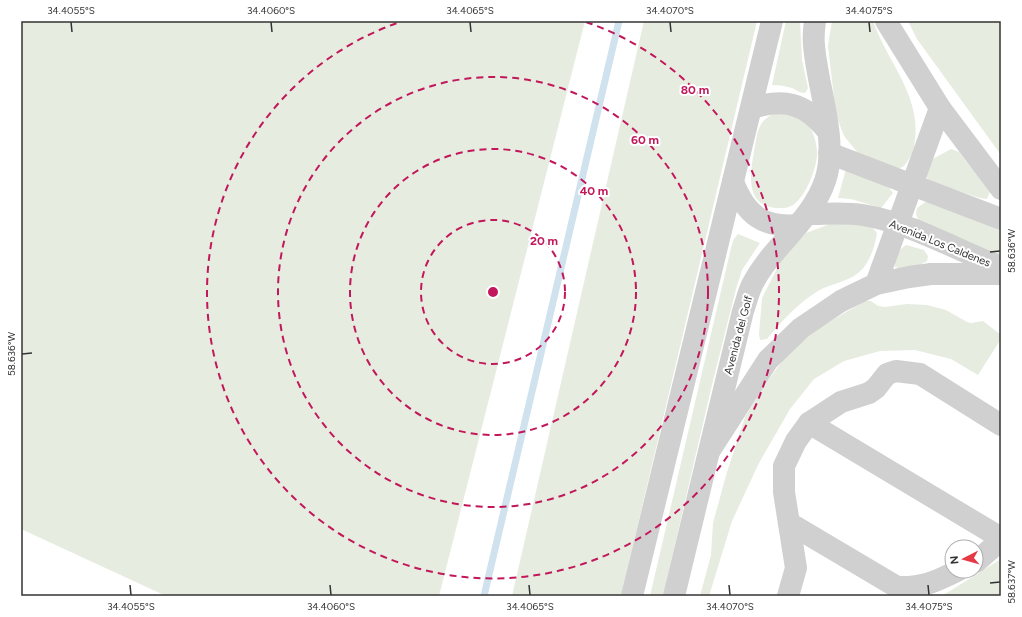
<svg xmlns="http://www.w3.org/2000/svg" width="1022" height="617" font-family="Figtree,sans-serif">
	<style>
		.green { fill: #e6ecdf }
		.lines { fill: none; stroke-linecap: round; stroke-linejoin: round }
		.stream { stroke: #cfe2ee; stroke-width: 7 }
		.minor { stroke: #d0d0d0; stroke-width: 22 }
		.tertiary { stroke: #d0d0d0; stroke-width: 22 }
		.ticks { fill: none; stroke: #333; stroke-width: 1.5 }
		.ring { fill: none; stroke: #c2185b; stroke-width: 2; stroke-dasharray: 7 5 }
		.labels { text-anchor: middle; stroke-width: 4; stroke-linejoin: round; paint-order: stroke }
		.street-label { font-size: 11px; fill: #333; stroke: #fff }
		.centre { fill: #c2185b; stroke: #fff; stroke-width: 2 }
		.ring-label { font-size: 12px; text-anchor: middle; font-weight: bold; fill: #c2185b; stroke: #fff; stroke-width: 4; stroke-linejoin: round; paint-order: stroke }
		.neatline { fill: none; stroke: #333; stroke-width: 1.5 }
		.ticks-label { font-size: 10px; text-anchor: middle; fill: #333 }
	</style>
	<rect width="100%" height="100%" fill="#fff"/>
	<g class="green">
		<polygon points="21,21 585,21 439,596 166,596 21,529"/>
		<polygon points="644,21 757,21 621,596 512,596"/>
		<path d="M 786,21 L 800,21 L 802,60 L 808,88 L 805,93 C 799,93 797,90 792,88 C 786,86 778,85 772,85 Z"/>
		<path d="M 832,21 L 873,21 C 888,64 924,98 914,147 C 913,153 908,161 904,166 L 896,170 L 863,159 L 844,136 L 836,115 L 828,46 Z"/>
		<polygon points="908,21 1001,21 1001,155 917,39"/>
		<path d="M 779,111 L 807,119 C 812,130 816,139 817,151 C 818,166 806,197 793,205 C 787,209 782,208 775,208 C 745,205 750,173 754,152 C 758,129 757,121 779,111 Z"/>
		<polygon points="951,149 959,152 990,192 987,199 980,198 930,182 925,175 929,161"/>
		<polygon points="846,169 887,185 893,193 881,208 851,199 838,198"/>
		<polygon points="927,201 1001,231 1001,258 919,222 916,214 917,208"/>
		<path d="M 838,221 L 872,227 L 877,233 C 875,247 869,265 857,274 C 846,282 830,284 818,291 C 798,303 782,321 767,339 L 760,340 L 759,334 L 762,298 L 785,253 L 806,233 Z"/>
		<polygon points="738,234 760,243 742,270 736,289 711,389 663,596 650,596 731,248 734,239"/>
		<path d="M 906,245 L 924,250 L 928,256 L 927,261 C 916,267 908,271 895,267 C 894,256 897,252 906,245 Z"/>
		<polygon points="865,301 871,301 878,306 885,307 907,304 927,305 946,310 967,322 971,323 983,321 1001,335 1001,339 978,375 951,359 915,350 880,351 844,361 814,379 790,409 759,463 732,521 709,596 700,596 711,555 713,523 727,472 745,417 762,389 786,356 807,335"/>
		<polygon points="1001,559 1001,596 942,596"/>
	</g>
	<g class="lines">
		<polyline class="stream" points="484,596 619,21"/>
		<g class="minor">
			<polyline points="886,21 940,108 1001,189"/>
			<polyline points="829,153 1001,219"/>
			<path d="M 808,214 C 826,214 845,212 863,215 C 911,223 956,250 1001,267"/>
			<polyline points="876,284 940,108"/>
			<polyline points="809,423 1001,538"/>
			<polyline points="710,450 768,360 801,328 841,301 876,284 909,277 931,274 1001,274"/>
			<path d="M 789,523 L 897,587 C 922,588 935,582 957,571"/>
			<polyline points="976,562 1001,540"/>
			<polyline points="788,596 796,568 784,492 784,466 796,441 809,423 841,402 869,393 876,388 887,374 896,371 920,374 1001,425"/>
		</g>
		<g class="tertiary">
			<path d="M 752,108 C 784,98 805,103 827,130"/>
			<path d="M 733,182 C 746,215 763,228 798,225"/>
			<polyline points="632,596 772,21"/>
			<path d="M 674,596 L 743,311 C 746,303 748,293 752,285 C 771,247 811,222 825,181 C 839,141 817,87 814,45 C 813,37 814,29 815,21"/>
		</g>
	</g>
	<path class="ticks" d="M 71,22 L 72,32M 271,22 L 272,32M 470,22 L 471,32M 670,22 L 671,32M 869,22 L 870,32M 990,252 L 1000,251M 22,354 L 32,353M 990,583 L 1000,582M 130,585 L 131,595M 330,585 L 331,595M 529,585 L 530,595M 729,585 L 730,595M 928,585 L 929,595"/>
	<g class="ring">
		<circle cx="493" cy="292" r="72"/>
		<circle cx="493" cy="292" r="143"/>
		<circle cx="493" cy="292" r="215"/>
		<path d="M586 22A286 286 0 1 1 400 22"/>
	</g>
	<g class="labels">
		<g class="street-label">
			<text transform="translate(940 243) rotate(22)" y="4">Avenida Los Caldenes</text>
			<text transform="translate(738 335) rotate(-75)" y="4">Avenida del Golf</text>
		</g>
	</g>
	<circle cx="493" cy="292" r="6" class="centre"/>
	<g class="ring-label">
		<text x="695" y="94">80 m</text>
		<text x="645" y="144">60 m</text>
		<text x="594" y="195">40 m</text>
		<text x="544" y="245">20 m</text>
	</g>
	<rect width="1022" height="617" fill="none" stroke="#ffffff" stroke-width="44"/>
	<g transform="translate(964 559) rotate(264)"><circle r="19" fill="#ffffff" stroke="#adadad"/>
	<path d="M0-3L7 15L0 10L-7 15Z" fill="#e63946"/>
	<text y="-6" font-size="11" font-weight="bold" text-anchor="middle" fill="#333333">N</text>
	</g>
	<rect x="22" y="22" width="978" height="573" class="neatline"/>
	<g class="ticks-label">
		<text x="71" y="14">34.4055°S</text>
		<text x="271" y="14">34.4060°S</text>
		<text x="470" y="14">34.4065°S</text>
		<text x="670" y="14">34.4070°S</text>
		<text x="869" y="14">34.4075°S</text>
		<text transform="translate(1011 251) rotate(-90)" y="4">58.636°W</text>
		<text transform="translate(11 354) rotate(-90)" y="4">58.636°W</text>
		<text transform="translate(1011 582) rotate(-90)" y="4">58.637°W</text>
		<text x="131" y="610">34.4055°S</text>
		<text x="331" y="610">34.4060°S</text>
		<text x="530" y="610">34.4065°S</text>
		<text x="730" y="610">34.4070°S</text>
		<text x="929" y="610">34.4075°S</text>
	</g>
</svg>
